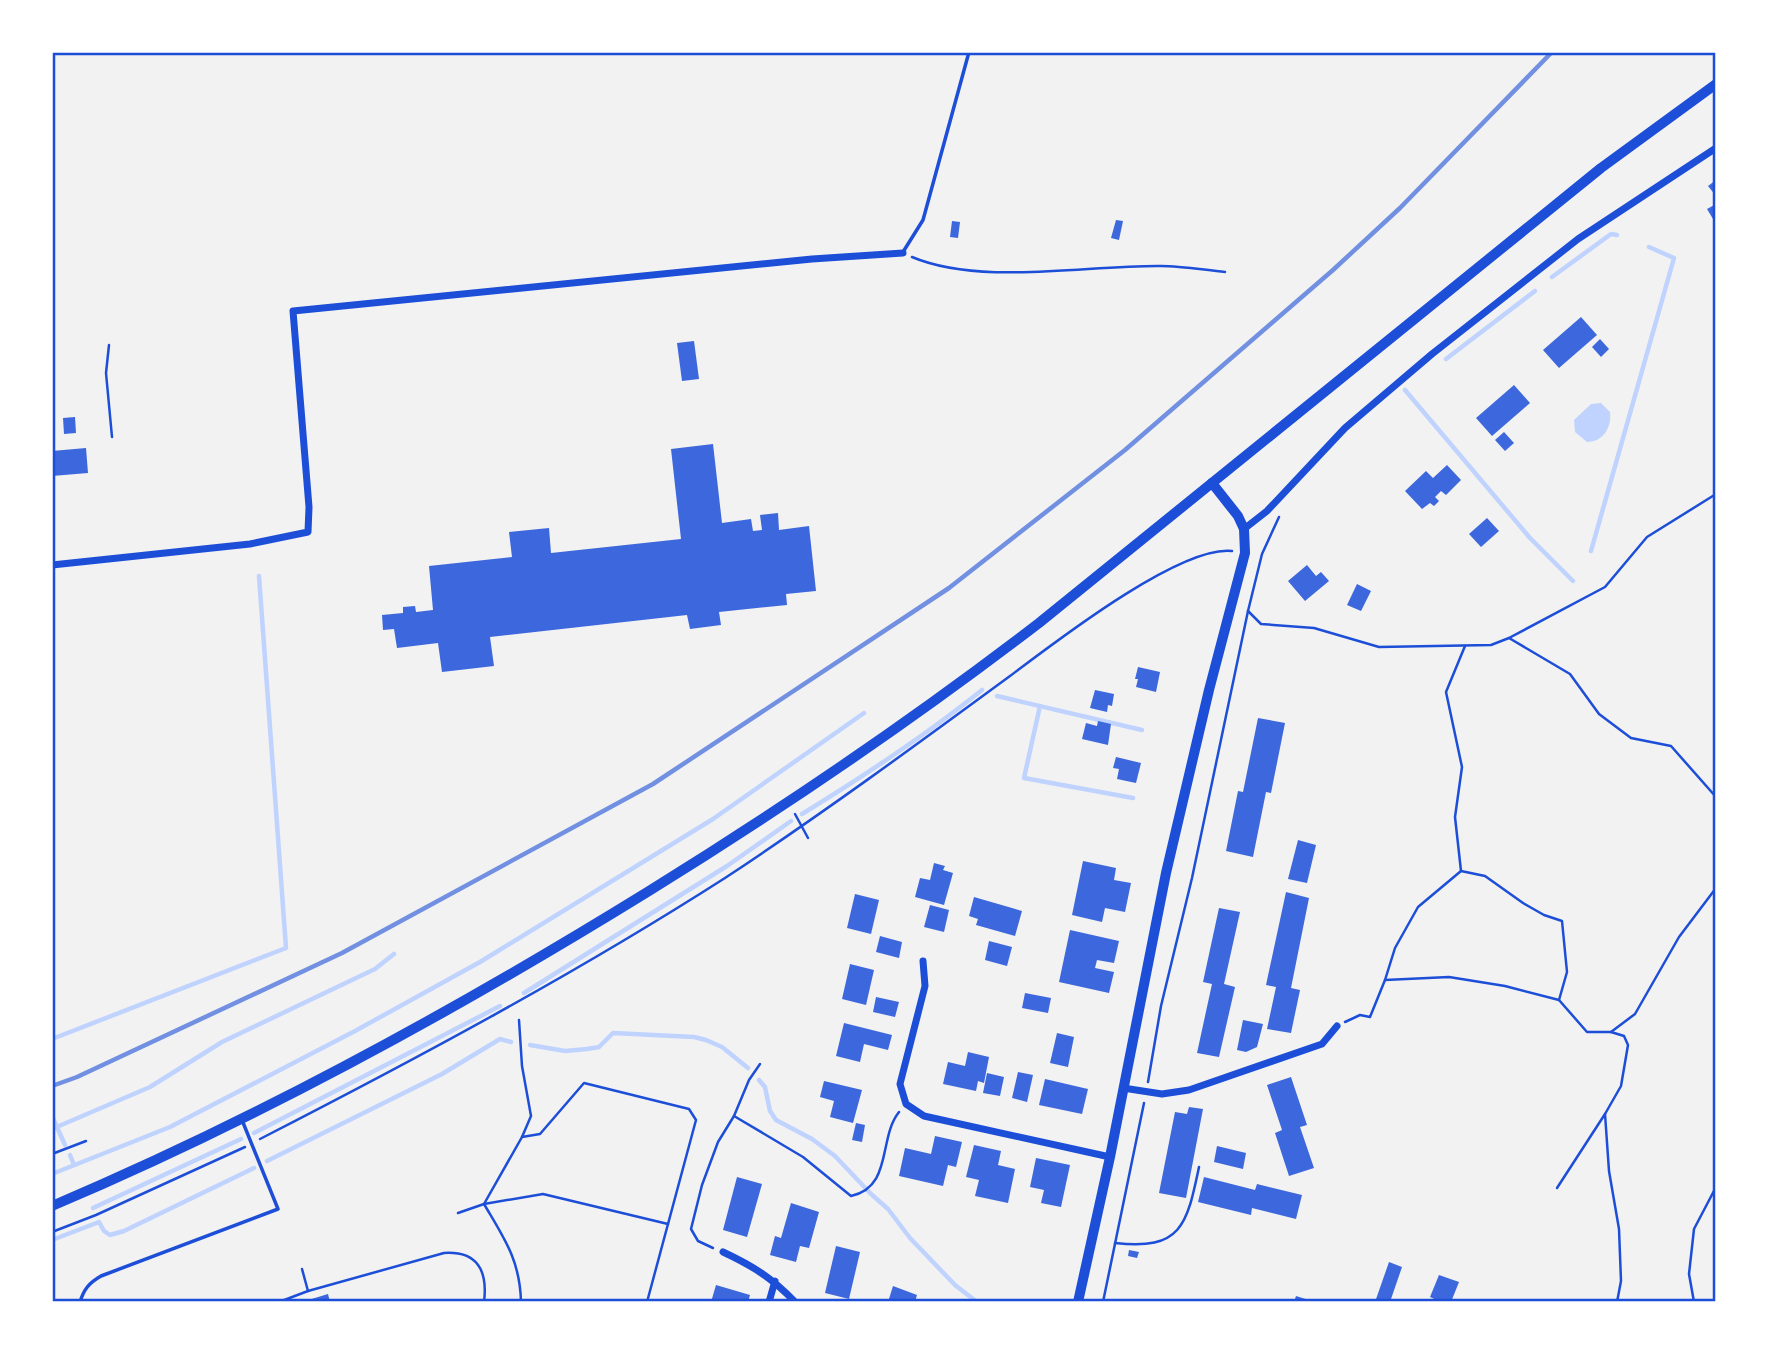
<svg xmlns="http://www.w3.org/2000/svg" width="1768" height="1354" font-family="'Source Sans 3',sans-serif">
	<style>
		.water { fill: #bfd3fe }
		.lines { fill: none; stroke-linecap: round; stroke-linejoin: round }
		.stream { stroke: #bfd3fe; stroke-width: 4.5 }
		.building { fill: #3d67dc }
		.path { stroke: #1d4ed8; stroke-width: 2.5 }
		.service { stroke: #1d4ed8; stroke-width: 3.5 }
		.minor { stroke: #1d4ed8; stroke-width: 7 }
		.tertiary { stroke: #1d4ed8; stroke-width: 10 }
		.secondary { stroke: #1d4ed8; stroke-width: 10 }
		.rail { stroke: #7290e2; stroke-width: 4.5 }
		.neatline { fill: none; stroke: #1d4ed8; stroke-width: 2.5 }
	</style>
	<rect width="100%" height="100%" fill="#f2f2f2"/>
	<path class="water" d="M 1601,403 L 1610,412 C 1612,427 1603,442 1587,442 L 1575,432 L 1574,420 L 1591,404 Z"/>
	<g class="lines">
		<g class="stream">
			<polyline points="1552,277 1611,234 1617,235"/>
			<polyline points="1446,359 1535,291"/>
			<polyline points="1405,390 1530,538 1573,581"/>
			<polyline points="1591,551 1674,258 1649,247"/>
			<polyline points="997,696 1142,730"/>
			<polyline points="1040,706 1024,778 1133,798"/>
			<path d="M 802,814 C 864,776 926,735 982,690"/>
			<polyline points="524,993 727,866 791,821"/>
			<polyline points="52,1039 286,948 259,576"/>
			<polyline points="530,1045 565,1051 587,1049 599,1047 613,1033 694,1037 706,1040 722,1047 748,1068"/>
			<polyline points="759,1080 765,1087 770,1111 776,1120 812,1139 835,1156 871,1194 888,1209 910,1238 955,1285 977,1302"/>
			<polyline points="52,1116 65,1145"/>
			<polyline points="52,1129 150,1087 222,1042 375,969 394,954"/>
			<polyline points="254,1133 500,1006"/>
			<polyline points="70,1155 74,1165"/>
			<polyline points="267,1161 442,1074 500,1039 511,1042"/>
			<polyline points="52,1174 170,1127 355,1031 480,962 713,819 864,713"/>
			<polyline points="93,1208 241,1139"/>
			<polyline points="52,1240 99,1222 104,1231 110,1235 124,1231 254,1168"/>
		</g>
	</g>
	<g class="building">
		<polygon points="1716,180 1716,196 1708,186"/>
		<polygon points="1716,204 1716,224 1707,209"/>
		<polygon points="1116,220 1123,221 1119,240 1111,238"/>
		<polygon points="952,221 960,222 958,238 950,237"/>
		<polygon points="1581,317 1597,335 1559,368 1543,350"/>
		<polygon points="1600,339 1609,349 1601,357 1592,347"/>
		<polygon points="694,341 699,379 682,381 677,343"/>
		<polygon points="1514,385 1530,403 1492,436 1476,418"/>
		<polygon points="75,417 76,433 64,434 63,418"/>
		<polygon points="1504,432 1514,443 1505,451 1495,440"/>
		<polygon points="713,444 722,523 751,519 753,531 762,530 760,515 778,513 779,530 809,526 816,591 786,594 787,605 719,612 721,625 690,629 687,615 490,637 494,666 442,672 438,643 397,648 394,629 383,630 382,615 403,613 403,607 415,606 416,612 433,610 429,566 512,557 509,532 549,528 551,553 681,539 671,449"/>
		<polygon points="86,448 88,473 52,476 52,451"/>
		<polygon points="1447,465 1461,480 1446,495 1441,491 1435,497 1439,501 1434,506 1430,503 1422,509 1405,491 1426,471 1433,478"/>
		<polygon points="1487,518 1499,531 1481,547 1469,534"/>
		<polygon points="1307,565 1316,576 1321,572 1329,581 1305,601 1288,581"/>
		<polygon points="1357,584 1371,591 1361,611 1347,605"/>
		<polygon points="1138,667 1160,672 1156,692 1136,687 1138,679 1135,679"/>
		<polygon points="1095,690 1114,694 1112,706 1108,705 1107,712 1090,708"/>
		<polygon points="1258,718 1285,723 1271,793 1266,792 1253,857 1226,851 1238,791 1243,792"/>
		<polygon points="1098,721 1111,724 1108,745 1082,739 1086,723 1097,726"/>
		<polygon points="1116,757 1141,763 1136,783 1117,779 1119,769 1113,768"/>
		<polygon points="1298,840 1316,845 1307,883 1288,879"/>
		<polygon points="1083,861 1116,868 1114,880 1131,883 1125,912 1105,908 1102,922 1072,915"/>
		<polygon points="934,863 945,866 943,870 953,873 944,905 915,897 920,878 930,880"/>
		<polygon points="1286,892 1309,898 1291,988 1300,990 1291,1033 1267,1029 1276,987 1266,985"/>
		<polygon points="855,894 879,900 871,934 847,928"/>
		<polygon points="974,897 1022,911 1015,936 976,925 978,919 969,916"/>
		<polygon points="930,905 949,910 944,932 924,927"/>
		<polygon points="1219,908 1240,912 1224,984 1235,987 1219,1057 1197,1053 1212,984 1203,982"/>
		<polygon points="1070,930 1119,941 1114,963 1097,960 1095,968 1114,972 1109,993 1059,982"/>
		<polygon points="880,936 902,942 899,958 876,952"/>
		<polygon points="989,941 1012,947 1007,966 985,960"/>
		<polygon points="850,964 874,970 866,1005 842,999"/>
		<polygon points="1025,993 1051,998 1048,1013 1022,1008"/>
		<polygon points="876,997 899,1002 895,1017 873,1012"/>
		<polygon points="1243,1020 1263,1024 1257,1047 1246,1052 1237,1050"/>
		<polygon points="844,1023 892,1035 888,1050 864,1044 860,1062 836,1056"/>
		<polygon points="1057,1033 1074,1037 1068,1067 1050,1063"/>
		<polygon points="968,1052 989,1057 984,1083 978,1081 976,1091 943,1084 948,1062 965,1066"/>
		<polygon points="1018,1072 1033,1075 1027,1102 1012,1098"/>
		<polygon points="987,1073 1004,1077 1000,1096 983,1093"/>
		<polygon points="1291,1077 1307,1125 1300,1127 1314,1168 1289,1176 1275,1133 1282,1130 1267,1085"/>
		<polygon points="1045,1079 1088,1089 1082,1114 1039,1105"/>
		<polygon points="824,1081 862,1090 853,1123 830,1117 834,1101 820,1097"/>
		<polygon points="1189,1107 1203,1109 1186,1198 1159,1193 1175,1112 1187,1114"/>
		<polygon points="856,1123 865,1125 862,1142 852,1140"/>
		<polygon points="935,1136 962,1142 956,1167 948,1165 943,1186 899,1176 905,1148 931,1154"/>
		<polygon points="974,1145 1001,1151 998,1165 1015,1169 1008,1203 975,1196 979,1180 966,1177"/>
		<polygon points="1217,1146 1246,1153 1243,1169 1214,1162"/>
		<polygon points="1036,1158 1070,1165 1061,1207 1041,1203 1044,1190 1030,1187"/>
		<polygon points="737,1177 762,1184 747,1237 723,1230"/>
		<polygon points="1204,1177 1255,1190 1257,1184 1302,1195 1296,1219 1252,1208 1251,1215 1198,1202"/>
		<polygon points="791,1203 819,1212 809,1248 800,1246 796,1262 770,1255 775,1236 781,1238"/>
		<polygon points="836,1246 860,1252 849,1299 825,1293"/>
		<polygon points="1129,1250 1139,1252 1137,1258 1128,1256"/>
		<polygon points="1389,1262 1402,1267 1390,1302 1375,1302"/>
		<polygon points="1439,1275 1459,1282 1451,1302 1441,1302 1430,1297"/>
		<polygon points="716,1285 750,1295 748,1302 711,1302"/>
		<polygon points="893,1286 917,1295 915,1302 888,1302"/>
		<polygon points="328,1294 330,1302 305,1302 305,1301"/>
		<polygon points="1296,1296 1312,1301 1312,1302 1294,1302"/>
	</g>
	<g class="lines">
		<g class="path">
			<path d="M 912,257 C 981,286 1086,265 1161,266 C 1182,266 1204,270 1225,272"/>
			<polyline points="109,345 106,373 112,437"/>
			<polyline points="1248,611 1261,624 1314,628 1379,647 1491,645 1509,638 1605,587 1647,537 1716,494"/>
			<polyline points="1509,638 1570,674 1599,714 1631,738 1671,746 1716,797"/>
			<polyline points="795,814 808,838"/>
			<polyline points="1461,871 1485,876 1523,903 1544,915 1562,921 1567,972 1559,1000"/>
			<polyline points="1385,980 1395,948 1418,907 1461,871 1455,817 1462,767 1446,692 1465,646"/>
			<path d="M 519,1020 L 522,1066 L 531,1116 L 522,1137 L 484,1204 C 504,1238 520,1260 521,1302"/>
			<polyline points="1345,1022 1360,1015 1370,1017 1385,980 1449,977 1505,986 1559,1000 1587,1032 1611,1032 1635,1014 1679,937 1716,888"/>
			<polyline points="1611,1032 1624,1036 1628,1045 1621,1086 1605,1114 1609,1171 1619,1229 1621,1281 1617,1302"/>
			<polyline points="1148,1082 1161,1006 1192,878 1248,611 1262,554 1279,517"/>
			<path d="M 734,1116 L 803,1157 L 851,1196 C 893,1187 878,1138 899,1112"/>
			<polyline points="522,1137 540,1134 584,1083 689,1109 696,1120 647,1302"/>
			<path d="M 260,1139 C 418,1058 575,974 725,878 C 822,814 916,745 1010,676 C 1054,643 1180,545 1232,551"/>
			<polyline points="52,1154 86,1141"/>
			<polyline points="1557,1188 1605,1114"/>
			<polyline points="458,1213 484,1204 543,1194 668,1224"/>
			<polyline points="52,1232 96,1215 245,1147"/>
			<path d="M 1115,1243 C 1182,1251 1187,1224 1199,1167"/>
			<polyline points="713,1248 698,1241 691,1229 702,1185 718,1142 734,1116 749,1080 760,1064"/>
			<path d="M 302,1269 L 308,1291 L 444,1253 C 477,1251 488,1270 484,1302"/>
			<polyline points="279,1302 308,1291"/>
			<polyline points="1103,1302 1144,1103"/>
			<polyline points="1694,1302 1689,1274 1694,1229 1716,1187"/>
		</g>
		<g class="service">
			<polyline points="903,252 923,220 969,52"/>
			<path d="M 80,1302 C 84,1289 89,1283 101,1276 L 278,1209 L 242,1120"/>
		</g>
		<g class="minor">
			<polyline points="1244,529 1267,511 1345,428 1432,354 1578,239 1716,148"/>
			<polyline points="52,565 250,544 308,532 309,507 293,311 812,259 903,253"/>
			<polyline points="923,961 925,986 900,1084 906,1104 924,1116 1110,1157"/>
			<polyline points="1123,1088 1162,1094 1189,1090 1322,1044 1337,1026"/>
			<path d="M 723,1252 C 753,1266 772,1278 795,1302"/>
			<polyline points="769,1302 775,1281"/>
		</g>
		<polyline class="tertiary" points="1078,1302 1110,1157 1166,873 1209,690 1245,553 1244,529 1238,516 1212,483"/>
		<path class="secondary" d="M 52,1206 C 260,1118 458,1009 649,891 C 783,808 914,719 1039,623 L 1601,168 L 1716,84"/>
		<polyline class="rail" points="52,1086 77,1077 342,953 653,784 949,588 1125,450 1333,270 1400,208 1552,52"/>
	</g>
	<rect width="1768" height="1354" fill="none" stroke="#ffffff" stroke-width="108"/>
	<rect x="54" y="54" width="1660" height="1246" class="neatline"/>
</svg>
